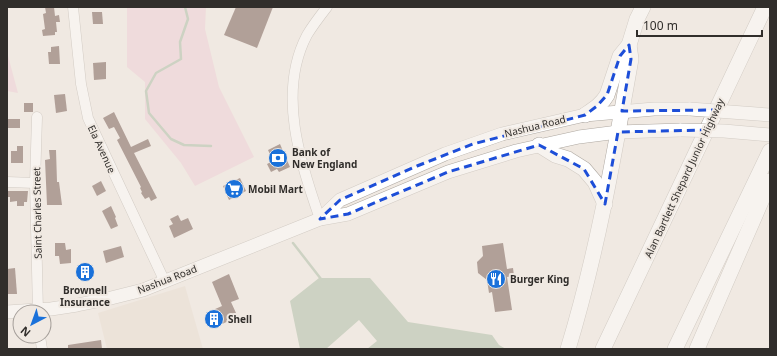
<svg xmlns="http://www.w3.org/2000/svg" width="777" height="356" font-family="'Noto Sans',sans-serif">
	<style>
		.built { fill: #e7dbcf }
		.green { fill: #edcbd4 }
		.water { fill: #a2b79d }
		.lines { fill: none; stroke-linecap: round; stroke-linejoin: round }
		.stream { stroke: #a2b79d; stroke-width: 2.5 }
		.building { fill: #65473f }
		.minor-casing { stroke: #aea8a1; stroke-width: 11 }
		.major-casing { stroke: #aea8a1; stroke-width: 14 }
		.highway-casing { stroke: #aea8a1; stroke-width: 16 }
		.minor { stroke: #fff; stroke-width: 10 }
		.major { stroke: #fff; stroke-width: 13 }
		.highway { stroke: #fff; stroke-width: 15 }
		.major-bridge-casing { stroke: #aea8a1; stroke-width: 14; stroke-linecap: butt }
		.major-bridge { stroke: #fff; stroke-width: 13 }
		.marked { fill: none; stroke: #1d4ed8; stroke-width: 3; stroke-dasharray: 8 5; stroke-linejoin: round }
		.labels { text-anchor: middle; stroke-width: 4; stroke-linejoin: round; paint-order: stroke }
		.street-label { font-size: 10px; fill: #312e2b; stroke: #f0e9e2 }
		.poi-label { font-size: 10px; font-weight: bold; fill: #312e2b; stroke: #f0e9e2; text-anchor: start }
	</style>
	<rect width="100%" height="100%" fill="#f0e9e2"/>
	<polygon class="built" points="185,286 203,349 107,349 98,313"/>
	<g class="green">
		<polygon points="127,7 206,7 205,29 219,87 254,157 195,186 181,163 145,119 145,82 127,67"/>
		<polygon points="7,52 18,93 7,91"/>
	</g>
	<polygon class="water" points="319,278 370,278 408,322 492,335 499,345 506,349 367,349 377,341 359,320 326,349 300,349 290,301"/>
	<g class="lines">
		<g class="stream">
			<polyline points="185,7 188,19 180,42 181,59 156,73 146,91 149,113 171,139 184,145 211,146"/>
			<polyline points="293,243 321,279"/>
		</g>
	</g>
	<g class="building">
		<polygon points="45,7 54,7 55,16 59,15 60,22 56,22 57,32 55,32 55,35 43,36 42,30 45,29 43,14 46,13"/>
		<polygon points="236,7 273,7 257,48 224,35"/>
		<polygon points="92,12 102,12 103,24 93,24"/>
		<polygon points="59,46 60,64 49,64 48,52 51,52 51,47"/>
		<polygon points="106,62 106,79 94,80 93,63"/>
		<polygon points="65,94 67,111 56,113 54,95"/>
		<rect x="24" y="103" width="9" height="9"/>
		<polygon points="114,112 131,147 148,139 151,146 134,153 157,198 151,201 149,197 145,199 141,193 142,192 140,188 141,187 117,140 120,138 114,127 109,129 103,118"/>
		<rect x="7" y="119" width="13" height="9"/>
		<polygon points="280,144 290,167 279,172 277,169 271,172 267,164 273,161 268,150"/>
		<polygon points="17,146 23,146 23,163 11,163 11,151 17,151"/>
		<polygon points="49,150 56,150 57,182 59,182 62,205 47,205 45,160 50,159"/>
		<polygon points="240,178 246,191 229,200 223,186"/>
		<polygon points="101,181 106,191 97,196 92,186"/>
		<polygon points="7,191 28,191 27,202 24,202 24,206 17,206 17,201 10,202 10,197 7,197"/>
		<polygon points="111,206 116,217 115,218 118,226 111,229 102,211"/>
		<polygon points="178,215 181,221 188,218 193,229 174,238 169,226 173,224 170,219"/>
		<polygon points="55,243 65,243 66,250 71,249 71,263 60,264 59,256 55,256"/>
		<polygon points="503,243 507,269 513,268 514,276 507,277 512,310 495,312 492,292 489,293 487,280 478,273 477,262 483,256 482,246"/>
		<polygon points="121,246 124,257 106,263 103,251"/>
		<polygon points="90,266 91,276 79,277 78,267"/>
		<polygon points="15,268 17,294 8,294 7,269"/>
		<polygon points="229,274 239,299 231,302 236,313 229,316 231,320 213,328 206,313 222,306 212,282"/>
		<polygon points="101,340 102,349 68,349 68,345"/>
	</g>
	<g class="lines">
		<defs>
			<g id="minor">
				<polyline points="73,7 81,84 88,118 165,282"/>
				<polyline points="37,117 35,183 38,312"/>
				<polyline points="7,182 35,183"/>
				<path d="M 320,219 C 300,162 277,92 307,35 C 313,25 320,16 327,7"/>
				<polyline points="40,336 42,349"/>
			</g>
			<g id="major">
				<polyline points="320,219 340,200 445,154 502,134 585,115 654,109 690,109"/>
				<polyline points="7,312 51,309 77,305 107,299 143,290 320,219 348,214 448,172 516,151 579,137 618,132 681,130"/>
			</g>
			<g id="highway">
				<path d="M 585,115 C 594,109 602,104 607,95 L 620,56 L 629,45 L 637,19 L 643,7"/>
				<polyline points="539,145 555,155 568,159 584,169 595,182 605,204"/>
				<path d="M 568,349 C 597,254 614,156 631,59 L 629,45"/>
				<polyline points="603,349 765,7"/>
				<polyline points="675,349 770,151"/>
				<polyline points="697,349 770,181"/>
			</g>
		</defs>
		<use href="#minor" class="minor-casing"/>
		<use href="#major" class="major-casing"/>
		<use href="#highway" class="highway-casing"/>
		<use href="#minor" class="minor"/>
		<use href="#major" class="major"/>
		<use href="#highway" class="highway"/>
		<defs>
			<g id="major-bridge">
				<polyline points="690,109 770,115"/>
				<polyline points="681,130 724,131 770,135"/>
			</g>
		</defs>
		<use href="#major-bridge" class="major-bridge-casing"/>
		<use href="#major-bridge" class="major-bridge"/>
	</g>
	<path d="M0 0H777V356H0ZM 629,45 L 631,59 L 622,111 L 716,110 L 707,130 L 618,132 L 605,204 L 584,169 L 539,145 L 448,172 L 348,214 L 320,219 L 340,200 L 417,166 L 473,144 L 585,115 L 597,106 L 607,95 L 620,56 Z" fill="#f0e9e2" fill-opacity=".55" fill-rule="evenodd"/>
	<path class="marked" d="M 629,45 L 631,59 L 622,111 L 716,110 L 707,130 L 618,132 L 605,204 L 584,169 L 539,145 L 448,172 L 348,214 L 320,219 L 340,200 L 417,166 L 473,144 L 585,115 L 597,106 L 607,95 L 620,56 Z"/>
	<defs>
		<symbol id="bank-disc" viewBox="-11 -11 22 22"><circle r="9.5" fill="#1a71da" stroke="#f0e9e2"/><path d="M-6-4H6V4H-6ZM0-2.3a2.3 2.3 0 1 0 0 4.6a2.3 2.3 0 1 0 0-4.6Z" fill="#fff"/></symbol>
		<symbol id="supermarket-disc" viewBox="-11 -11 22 22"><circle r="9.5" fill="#1a71da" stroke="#f0e9e2"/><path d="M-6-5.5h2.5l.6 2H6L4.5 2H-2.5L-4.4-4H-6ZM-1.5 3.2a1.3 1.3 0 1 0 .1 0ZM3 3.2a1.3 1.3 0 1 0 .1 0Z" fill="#fff"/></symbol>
		<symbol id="building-disc" viewBox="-11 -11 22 22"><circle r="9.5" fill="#1a71da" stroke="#f0e9e2"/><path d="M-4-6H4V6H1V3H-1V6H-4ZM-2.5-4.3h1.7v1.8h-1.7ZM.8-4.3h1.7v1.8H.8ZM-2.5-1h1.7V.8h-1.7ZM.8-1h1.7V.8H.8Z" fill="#fff"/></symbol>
		<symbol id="restaurant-disc" viewBox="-11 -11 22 22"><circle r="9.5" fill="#1a71da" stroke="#f0e9e2"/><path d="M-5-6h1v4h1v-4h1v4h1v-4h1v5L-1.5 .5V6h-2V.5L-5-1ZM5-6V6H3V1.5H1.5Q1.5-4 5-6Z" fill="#fff"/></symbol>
	</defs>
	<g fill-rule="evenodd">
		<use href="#bank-disc" x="267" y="147" width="22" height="22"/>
		<use href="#supermarket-disc" x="223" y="178" width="22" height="22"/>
		<use href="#building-disc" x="74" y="261" width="22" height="22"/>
		<use href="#restaurant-disc" x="485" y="268" width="22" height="22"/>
		<use href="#building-disc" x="203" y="308" width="22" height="22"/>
	</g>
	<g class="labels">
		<g class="street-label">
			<text transform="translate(535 126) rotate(-14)" y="4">Nashua Road</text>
			<text transform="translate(102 149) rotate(65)" y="4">Ela Avenue</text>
			<text transform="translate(684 178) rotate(-65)" y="4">Alan Bartlett Shepard Junior Highway</text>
			<text transform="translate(37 213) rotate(-91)" y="4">Saint Charles Street</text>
			<text transform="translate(167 279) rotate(-21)" y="4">Nashua Road</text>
		</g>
		<g class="poi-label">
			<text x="292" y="156">Bank of<tspan x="292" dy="12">New England</tspan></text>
			<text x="248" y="193">Mobil Mart</text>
			<text x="510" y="283">Burger King</text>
			<text x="85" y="294" text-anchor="middle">Brownell<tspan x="85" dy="12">Insurance</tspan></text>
			<text x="228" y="323">Shell</text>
		</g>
	</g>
	<rect width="777" height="356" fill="none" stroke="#312e2b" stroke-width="16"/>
	<g transform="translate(32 324) rotate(221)"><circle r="19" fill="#f0e9e2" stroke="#a49e99"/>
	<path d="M0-3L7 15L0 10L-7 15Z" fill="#1a71da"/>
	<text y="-6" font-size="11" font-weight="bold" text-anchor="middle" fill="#312e2b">N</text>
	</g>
	<path d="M637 30v6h125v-6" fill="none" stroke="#312e2b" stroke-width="2"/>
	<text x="643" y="30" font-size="12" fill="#312e2b" stroke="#f0e9e2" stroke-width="3" paint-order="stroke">100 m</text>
</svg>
